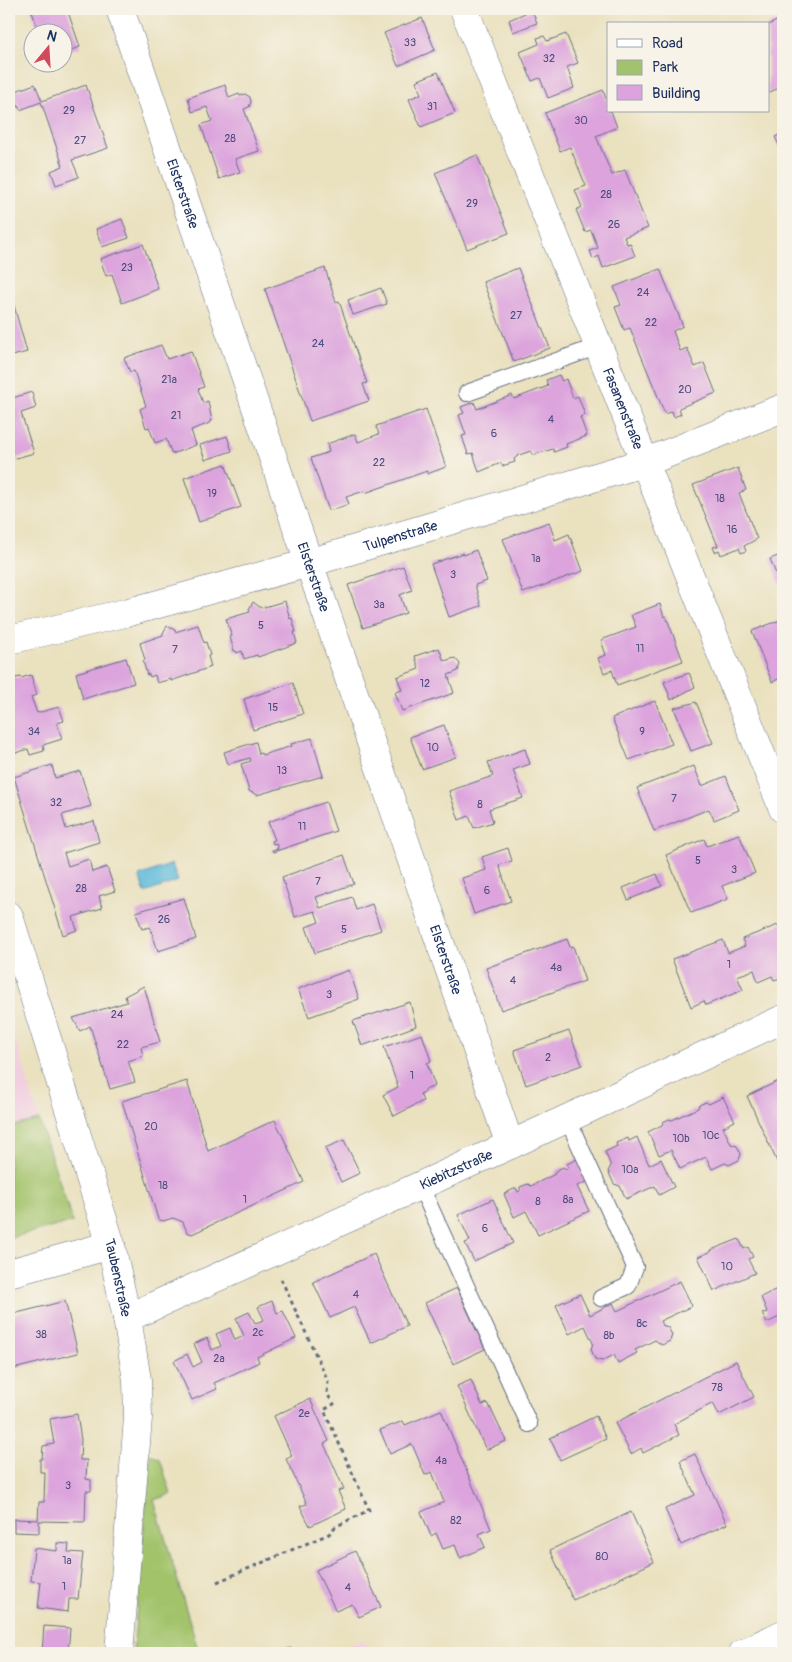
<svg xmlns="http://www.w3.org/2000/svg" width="792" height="1662" font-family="Pangolin,sans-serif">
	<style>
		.built { fill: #f2cfe0 }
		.green { fill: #a2c36b; stroke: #5e7964 }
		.water { fill: #5bbada; stroke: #3b749c }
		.building { fill: #dca3dd }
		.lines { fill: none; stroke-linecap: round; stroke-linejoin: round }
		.lane-casing { stroke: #636d80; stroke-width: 18 }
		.street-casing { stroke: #636d80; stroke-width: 29 }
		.secondary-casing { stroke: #636d80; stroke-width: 29 }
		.path { stroke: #636d80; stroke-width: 3; stroke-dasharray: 4 4; stroke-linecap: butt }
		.lane { stroke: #fff; stroke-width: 16 }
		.street { stroke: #fff; stroke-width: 28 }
		.secondary { stroke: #fff; stroke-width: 28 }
		.labels { text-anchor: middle; stroke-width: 4; stroke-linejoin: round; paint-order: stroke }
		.number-label { font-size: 11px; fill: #4b4c7e }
		.street-label { font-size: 14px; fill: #1b2f5e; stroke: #f7f3e8 }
	</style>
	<rect width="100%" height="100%" fill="#f7f3e8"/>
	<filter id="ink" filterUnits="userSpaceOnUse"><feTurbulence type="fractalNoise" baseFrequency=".02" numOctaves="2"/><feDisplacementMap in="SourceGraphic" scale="10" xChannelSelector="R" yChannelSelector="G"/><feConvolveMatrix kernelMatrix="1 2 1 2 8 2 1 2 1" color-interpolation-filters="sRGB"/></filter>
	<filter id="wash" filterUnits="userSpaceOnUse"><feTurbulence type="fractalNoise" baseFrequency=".0096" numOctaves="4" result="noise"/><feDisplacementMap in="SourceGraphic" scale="20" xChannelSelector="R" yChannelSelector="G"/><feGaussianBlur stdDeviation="1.12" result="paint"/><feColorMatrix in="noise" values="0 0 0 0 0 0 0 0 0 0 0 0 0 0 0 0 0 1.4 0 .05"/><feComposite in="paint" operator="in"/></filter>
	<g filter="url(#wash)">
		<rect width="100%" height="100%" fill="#eae1bf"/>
		<g class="built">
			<polygon points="9,1017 39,1120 9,1127"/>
			<polygon points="363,1640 369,1653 334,1653"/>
		</g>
		<g class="green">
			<polygon points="39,1120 73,1222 9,1238 9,1127"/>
			<polygon points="150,1454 160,1459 171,1494 154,1500 199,1653 133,1653"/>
		</g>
		<polygon class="water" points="172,864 178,881 145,893 139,876"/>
		<g id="blocks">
			<g class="building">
				<polygon points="31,9 67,9 80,47 62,53 62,32 39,32"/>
				<polygon points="532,10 537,23 513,32 509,20"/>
				<polygon points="422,18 435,50 398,66 384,33"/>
				<polygon points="781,19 783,24 783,86 768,93 768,25"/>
				<polygon points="566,34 578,63 567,67 574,88 548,98 540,78 532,81 520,52 539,44 537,38 544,36 547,41"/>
				<polygon points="438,72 455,113 421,127 409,99 421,94 416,81"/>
				<polygon points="35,84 42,101 86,85 108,148 72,160 79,177 56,185 51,171 63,166 41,102 20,110 13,92"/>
				<polygon points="225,85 229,98 239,94 240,96 245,94 250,97 251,102 249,107 244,109 259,151 235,159 240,172 219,179 201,125 212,121 207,107 192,112 188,98"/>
				<polygon points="603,90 608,104 608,111 611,111 617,127 596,136 612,175 625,170 648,228 624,237 627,244 630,243 635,256 603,268 599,256 593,259 590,251 598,248 591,230 585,232 576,210 582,207 575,190 586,186 570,147 560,151 545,113"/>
				<polygon points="783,133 783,154 775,137"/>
				<polygon points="477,155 509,233 467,249 435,173"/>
				<polygon points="122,219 129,238 102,247 96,229"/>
				<polygon points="143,244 154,274 153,274 158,289 122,303 112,274 106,276 100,259"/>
				<polygon points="325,268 336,302 339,301 367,383 363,384 369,401 310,421 265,289"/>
				<polygon points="518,268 550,348 514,362 483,282"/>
				<polygon points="660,269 683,326 673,331 680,351 687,348 695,367 704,363 716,393 679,408 681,414 674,417 672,411 665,414 630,328 624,330 615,307 621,305 614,287"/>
				<polygon points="9,288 27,352 9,357"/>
				<polygon points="381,288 387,304 353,315 348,300"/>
				<polygon points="161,345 167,359 191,351 204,387 198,389 203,403 208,401 212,421 209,422 210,423 191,430 196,445 172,454 166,439 155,443 149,427 146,428 140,409 146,406 134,371 130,372 124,358"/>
				<polygon points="559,375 562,381 566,379 573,398 578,396 585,415 580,417 587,436 566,444 567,447 554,452 553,449 533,455 531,451 519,455 514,459 515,462 502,466 501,463 479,472 473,453 468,454 462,436 466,435 459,415 464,413 461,407 474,402 477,409 512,395 514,399 548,386 546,380"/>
				<polygon points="32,392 36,408 21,413 34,453 9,460 9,399"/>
				<polygon points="426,409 446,467 427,474 427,471 365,493 364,491 346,497 349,504 329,511 311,458 329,452 327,444 355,434 358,442 379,434 376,426"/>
				<polygon points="227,436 232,451 205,460 200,445"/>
				<polygon points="225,464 241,507 199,522 184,478"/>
				<polygon points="738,468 746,490 739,493 757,539 744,546 746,551 741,553 739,548 721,555 719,550 715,552 713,547 718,546 693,485"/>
				<polygon points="549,522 555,540 569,534 583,571 523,593 503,539"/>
				<polygon points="476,550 487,581 475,585 481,606 449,617 431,564 463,553 464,555"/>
				<polygon points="783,554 783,591 770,559"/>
				<polygon points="403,566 412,590 400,595 406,613 363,628 348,585"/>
				<polygon points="285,601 290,619 292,618 296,632 294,632 297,643 258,657 257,655 244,659 242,651 237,653 236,651 234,651 230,637 232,636 226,619 250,612 249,609 253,602 261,608"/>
				<polygon points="660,604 664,617 666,616 683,661 617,685 612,670 604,673 598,658 606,655 601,640 636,627 631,615"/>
				<polygon points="783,619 783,677 772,682 752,631"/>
				<polygon points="198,625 204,643 206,642 210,655 208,656 211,667 171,681 171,679 157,683 155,675 150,677 149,674 147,675 143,661 145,660 140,643 163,635 163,633 167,626 175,630 175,632"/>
				<polygon points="439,648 444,661 455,658 460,664 458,671 448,675 454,693 402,711 395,692 402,690 397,677 419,669 415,656"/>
				<polygon points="126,658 134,683 83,699 76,673"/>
				<polygon points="13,673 15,678 21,677 21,678 31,675 37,695 31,697 37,713 59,707 64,721 57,723 62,739 43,745 44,751 30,755 28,749 9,755 9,674"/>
				<polygon points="689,673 695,687 671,700 664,682"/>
				<polygon points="293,683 303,714 253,730 244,699"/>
				<polygon points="655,701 672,744 629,760 612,718"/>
				<polygon points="696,702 713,743 691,751 674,708"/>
				<polygon points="444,725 456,757 422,769 410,737"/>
				<polygon points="312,738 323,776 257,795 249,791 241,764 251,761 250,758 228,764 224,752 256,742 259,754 261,753 262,755 292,746 291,744"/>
				<polygon points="525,749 530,764 513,770 523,798 489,809 493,822 474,828 469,816 459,820 449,791 493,776 488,762"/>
				<polygon points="52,765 55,778 80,771 91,806 62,815 66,829 94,821 99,842 64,853 68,866 89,859 92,872 107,867 115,891 99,896 102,908 73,917 77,930 63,935 14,777"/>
				<polygon points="694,766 702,786 726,776 739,810 714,820 709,809 654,831 637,788"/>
				<polygon points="326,802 336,831 273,852 272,850 278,849 276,843 273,844 272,841 275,840 268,822"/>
				<polygon points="739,834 755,873 722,886 728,899 691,913 666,855 704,839 707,846"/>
				<polygon points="508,848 512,861 499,865 511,901 474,914 462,878 486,870 482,857"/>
				<polygon points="344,855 354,884 316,897 320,908 352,897 356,910 372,904 381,930 315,953 306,927 319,922 315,911 295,917 282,877"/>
				<polygon points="657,874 662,886 628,900 623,888"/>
				<polygon points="184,898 196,939 158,951 150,927 142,929 136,912"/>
				<polygon points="783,923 783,977 774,980 772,976 758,982 754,970 737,976 743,990 706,1005 704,1001 691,1007 672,959 723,940 728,953 745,946 742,939"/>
				<polygon points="567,939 570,947 573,946 585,981 501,1010 486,968"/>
				<polygon points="349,970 359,999 309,1017 298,989"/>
				<polygon points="144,986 160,1042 141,1047 143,1056 128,1061 135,1082 110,1089 90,1026 80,1031 73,1018 127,1002 125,996"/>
				<polygon points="410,1002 416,1026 362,1046 353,1021"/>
				<polygon points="569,1031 582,1065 526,1085 514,1050"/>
				<polygon points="422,1034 431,1061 427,1063 435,1086 425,1090 425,1092 420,1094 423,1101 394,1116 383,1095 398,1087 384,1047"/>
				<polygon points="783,1079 783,1164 779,1166 747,1096"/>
				<polygon points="187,1081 208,1151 275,1120 304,1182 192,1234 187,1232 183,1222 173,1218 163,1221 158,1219 122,1101"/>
				<polygon points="723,1097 735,1121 723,1127 731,1144 737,1146 741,1154 739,1160 729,1165 725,1163 712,1169 706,1157 680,1169 671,1150 659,1155 648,1132 662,1125 663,1122 669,1119 672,1120 698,1108 699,1105 706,1102 709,1104"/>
				<polygon points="637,1137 649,1165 661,1159 674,1187 659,1195 655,1186 626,1199 620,1186 614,1184 608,1171 611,1166 605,1152 617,1146 616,1143 628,1138 629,1141"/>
				<polygon points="344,1140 360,1173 341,1182 325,1148"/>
				<polygon points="579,1158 589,1181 577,1186 589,1211 538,1235 526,1211 514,1217 504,1194 516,1188 518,1192 520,1191 520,1187 528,1184 531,1186 555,1174 555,1171 563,1167 566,1169 569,1168 567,1164"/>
				<polygon points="493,1199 513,1243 474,1261 465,1243 470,1241 458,1215"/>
				<polygon points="739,1239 744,1249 748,1247 753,1257 748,1259 755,1273 714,1291 698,1257 712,1251 711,1250"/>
				<polygon points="374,1254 407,1326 371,1343 354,1307 330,1318 313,1282"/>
				<polygon points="680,1281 692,1306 660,1321 662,1325 668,1327 672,1335 670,1341 662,1345 655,1340 635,1350 637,1353 618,1363 614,1355 602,1361 595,1359 591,1349 593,1343 585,1326 569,1334 556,1305 580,1294 590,1315 613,1303 617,1311"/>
				<polygon points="783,1286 783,1315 767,1323 762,1314 767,1312 761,1297"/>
				<polygon points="457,1288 485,1349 453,1364 425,1303"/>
				<polygon points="65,1301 78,1353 9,1370 9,1315"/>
				<polygon points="272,1301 277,1313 283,1311 296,1338 257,1357 259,1362 214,1383 217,1389 192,1400 174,1361 187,1354 193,1367 202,1362 194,1344 207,1338 212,1350 221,1346 216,1334 230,1328 235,1340 244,1336 236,1318 249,1312 255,1323 264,1320 258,1307"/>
				<polygon points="736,1361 754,1397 719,1415 713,1403 674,1424 679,1435 643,1453 641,1448 631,1454 615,1423"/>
				<polygon points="471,1380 482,1405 488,1403 506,1441 486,1450 457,1386"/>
				<polygon points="310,1399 329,1441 324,1444 344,1489 338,1491 346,1509 310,1526 300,1506 307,1504 286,1459 292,1456 274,1416"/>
				<polygon points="441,1410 491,1529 479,1534 485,1547 460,1558 455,1545 443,1549 436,1533 431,1536 421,1512 444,1502 432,1472 425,1475 412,1444 390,1454 380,1430 403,1421 405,1425"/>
				<polygon points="77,1414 81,1440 80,1460 87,1460 86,1479 91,1480 91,1491 86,1491 85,1522 39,1521 39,1533 14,1532 14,1519 38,1520 39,1502 44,1502 45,1472 40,1472 40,1459 42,1459 43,1446 54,1444 50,1419"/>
				<polygon points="596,1416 606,1439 560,1460 550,1438"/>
				<polygon points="695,1454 727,1524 681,1545 665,1509 695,1495 680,1461"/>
				<polygon points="631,1512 654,1562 573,1600 550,1550"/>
				<polygon points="57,1543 69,1544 68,1552 83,1553 78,1599 69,1599 68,1612 38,1608 41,1582 31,1581 34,1548 57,1551"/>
				<polygon points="355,1551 381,1607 359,1617 352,1604 336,1611 316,1570"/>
				<polygon points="44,1626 70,1628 68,1653 42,1653"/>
				<polygon points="291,1648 292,1653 274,1653"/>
			</g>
		</g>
	</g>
	<g filter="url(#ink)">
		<use href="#blocks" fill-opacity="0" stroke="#636d80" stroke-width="1"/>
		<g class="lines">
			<defs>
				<g id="lane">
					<polyline points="467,393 599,346"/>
					<polyline points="567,1118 635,1267 628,1286 601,1298"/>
					<polyline points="420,1185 529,1424"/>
				</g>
				<g id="street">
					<path id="s1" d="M 120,9 L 309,563 L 510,1145"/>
					<path id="s2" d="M 464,9 L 783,809"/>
					<path id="s3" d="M 9,640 L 129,612 L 309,563 L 646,462 L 783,408"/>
					<path id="s4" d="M 9,916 L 111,1245 L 127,1318 L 137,1380 L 138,1418 L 119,1653"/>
					<polyline points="9,1273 111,1245"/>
					<path id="s5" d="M 127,1318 L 510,1145 L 783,1019"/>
				</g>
				<polyline id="secondary" points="743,1653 783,1634"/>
			</defs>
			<use href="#lane" class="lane-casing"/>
			<use href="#street" class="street-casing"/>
			<use href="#secondary" class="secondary-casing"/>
			<polyline class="path" points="217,1582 329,1534 335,1527 369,1510 324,1410 334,1404 327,1394 328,1381 281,1279"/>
			<use href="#lane" class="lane"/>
			<use href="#street" class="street"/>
			<use href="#secondary" class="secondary"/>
		</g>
	</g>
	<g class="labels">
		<g class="number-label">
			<text x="410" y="46">33</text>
			<text x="549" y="62">32</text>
			<text x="432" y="110">31</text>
			<text x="69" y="114">29</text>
			<text x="581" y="124">30</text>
			<text x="230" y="142">28</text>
			<text x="80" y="144">27</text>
			<text x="606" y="198">28</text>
			<text x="472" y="207">29</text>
			<text x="614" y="228">26</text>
			<text x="127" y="271">23</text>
			<text x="643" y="296">24</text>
			<text x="516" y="319">27</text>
			<text x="651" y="326">22</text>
			<text x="318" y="347">24</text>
			<text x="169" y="383">21a</text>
			<text x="685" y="393">20</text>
			<text x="176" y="419">21</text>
			<text x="551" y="423">4</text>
			<text x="494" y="437">6</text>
			<text x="379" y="466">22</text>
			<text x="212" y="497">19</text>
			<text x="720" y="502">18</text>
			<text x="732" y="533">16</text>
			<text x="536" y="562">1a</text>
			<text x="453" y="578">3</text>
			<text x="379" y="608">3a</text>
			<text x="261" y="629">5</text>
			<text x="640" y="652">11</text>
			<text x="175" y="653">7</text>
			<text x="425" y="687">12</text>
			<text x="273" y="711">15</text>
			<text x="34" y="735">34</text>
			<text x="642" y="735">9</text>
			<text x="433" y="751">10</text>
			<text x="282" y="774">13</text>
			<text x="674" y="802">7</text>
			<text x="56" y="806">32</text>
			<text x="480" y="808">8</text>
			<text x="302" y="830">11</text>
			<text x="698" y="864">5</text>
			<text x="734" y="873">3</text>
			<text x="318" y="885">7</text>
			<text x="81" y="892">28</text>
			<text x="487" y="894">6</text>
			<text x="164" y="923">26</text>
			<text x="344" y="933">5</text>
			<text x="729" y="968">1</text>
			<text x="556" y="971">4a</text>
			<text x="513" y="984">4</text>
			<text x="329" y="998">3</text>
			<text x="117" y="1018">24</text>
			<text x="123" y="1048">22</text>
			<text x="548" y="1061">2</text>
			<text x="412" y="1079">1</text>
			<text x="151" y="1130">20</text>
			<text x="711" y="1139">10c</text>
			<text x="681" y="1142">10b</text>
			<text x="630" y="1173">10a</text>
			<text x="163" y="1189">18</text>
			<text x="245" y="1203">1</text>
			<text x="568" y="1203">8a</text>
			<text x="538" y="1205">8</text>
			<text x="485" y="1232">6</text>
			<text x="727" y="1270">10</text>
			<text x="356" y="1298">4</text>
			<text x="642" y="1327">8c</text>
			<text x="258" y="1336">2c</text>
			<text x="41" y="1338">38</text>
			<text x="609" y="1339">8b</text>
			<text x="219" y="1362">2a</text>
			<text x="717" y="1391">78</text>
			<text x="304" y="1417">2e</text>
			<text x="441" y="1464">4a</text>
			<text x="68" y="1489">3</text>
			<text x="456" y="1524">82</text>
			<text x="602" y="1560">80</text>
			<text x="67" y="1564">1a</text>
			<text x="64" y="1590">1</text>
			<text x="348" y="1591">4</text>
		</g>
		<g class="street-label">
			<text dy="5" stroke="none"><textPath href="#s1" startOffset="195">Elsterstraße</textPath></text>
			<text dy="5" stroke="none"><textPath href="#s2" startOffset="430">Fasanenstraße</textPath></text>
			<text dy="5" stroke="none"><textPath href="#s3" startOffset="405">Tulpenstraße</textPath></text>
			<text dy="5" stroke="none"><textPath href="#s1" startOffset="600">Elsterstraße</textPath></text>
			<text dy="5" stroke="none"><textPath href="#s1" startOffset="1005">Elsterstraße</textPath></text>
			<text dy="5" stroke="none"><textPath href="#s5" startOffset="361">Kiebitzstraße</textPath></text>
			<text dy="5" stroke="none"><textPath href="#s4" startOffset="378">Taubenstraße</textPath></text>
		</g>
	</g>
	<rect width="792" height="1662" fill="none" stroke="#f7f3e8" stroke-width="30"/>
	<rect x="607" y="22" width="162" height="90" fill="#f7f3e8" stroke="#9fa5b1"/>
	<rect x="617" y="39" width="25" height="8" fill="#ffffff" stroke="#9fa5b1"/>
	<text x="652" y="48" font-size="15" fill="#1b2f5e">Road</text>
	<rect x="617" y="60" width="25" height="15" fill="#a2c36b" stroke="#9fa5b1"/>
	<text x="652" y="72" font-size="15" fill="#1b2f5e">Park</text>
	<rect x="617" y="85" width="25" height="15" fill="#dca3dd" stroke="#9fa5b1"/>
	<text x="652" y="98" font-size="15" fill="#1b2f5e">Building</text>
	<g transform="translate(48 48) rotate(18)"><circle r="24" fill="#f7f3e8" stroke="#9fa5b1"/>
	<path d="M0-4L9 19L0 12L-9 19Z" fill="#d1495b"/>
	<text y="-8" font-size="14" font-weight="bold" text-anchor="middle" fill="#1b2f5e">N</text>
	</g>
</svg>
